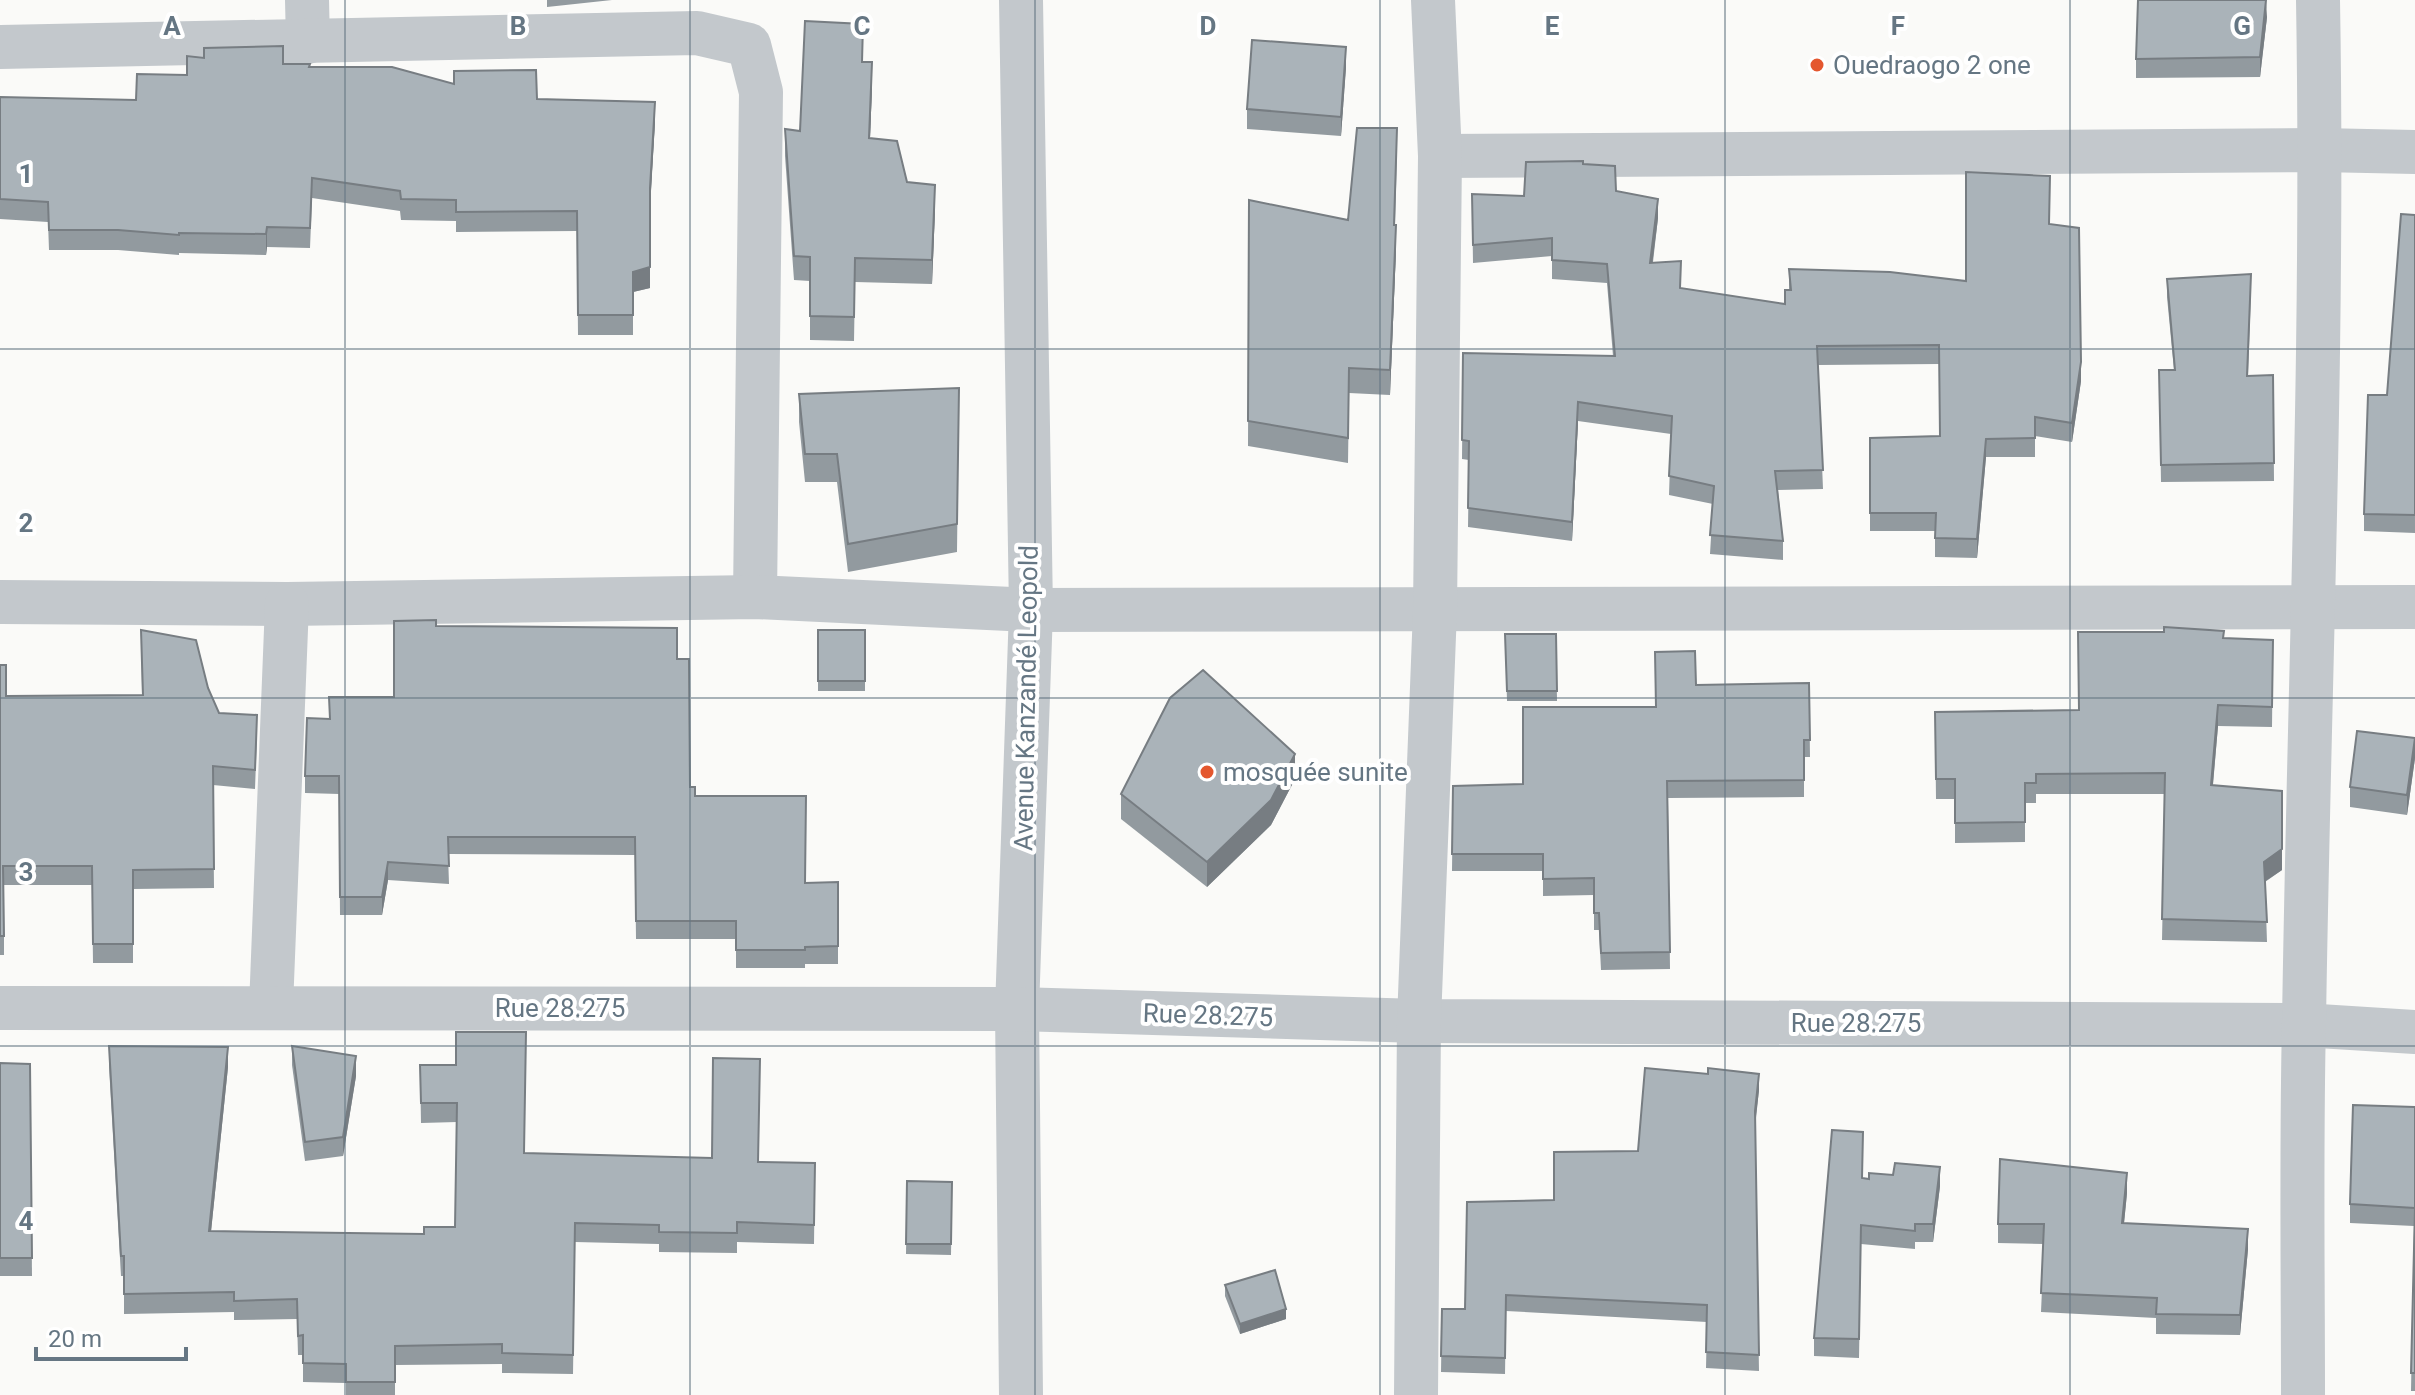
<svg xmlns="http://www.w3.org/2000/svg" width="2415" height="1395" font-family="Roboto,sans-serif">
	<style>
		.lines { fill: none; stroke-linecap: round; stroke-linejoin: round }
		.street { stroke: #c3c8cc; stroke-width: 44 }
		.wall { fill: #929a9f }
		.shaded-wall { fill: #777d82 }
		.building { fill: #aab3b9; stroke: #777d82; stroke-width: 2 }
		.grid { fill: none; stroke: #657683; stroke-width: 2; stroke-opacity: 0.55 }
		.poi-dot { fill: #e4572e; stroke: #fff; stroke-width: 3 }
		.labels { text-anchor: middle; stroke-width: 8; stroke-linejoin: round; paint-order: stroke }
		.poi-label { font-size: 26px; fill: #657683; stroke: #fff; text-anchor: start }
		.street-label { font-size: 26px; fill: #657683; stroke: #fff }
		.grid-label { font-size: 26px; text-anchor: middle; font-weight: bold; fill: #657683; stroke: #fff; stroke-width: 8; stroke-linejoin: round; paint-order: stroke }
	</style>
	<rect width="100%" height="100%" fill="#fafaf8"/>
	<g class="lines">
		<g class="street">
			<polyline points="307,0 308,42"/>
			<polyline points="1021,0 1031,610 1017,1009 1021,1395"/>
			<polyline points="0,47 697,33 749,45 761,92 755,597"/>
			<polyline points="1440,156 2320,150 2415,152"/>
			<polyline points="0,602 287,604 755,597 1031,610 2415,607"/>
			<polyline points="271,1007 287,604"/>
			<polyline points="0,1008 1017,1009 1419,1021 2303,1025 2415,1032"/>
			<polyline points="1416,1395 1419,1021 1435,610 1440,156 1433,0"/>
			<path d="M 2303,1395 C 2303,1271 2301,1147 2304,1023 C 2309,682 2324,341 2318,0"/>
		</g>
	</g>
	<g class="wall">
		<polygon points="547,0 612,0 547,7"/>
		<polygon points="2267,17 2260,77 2136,78 2136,59"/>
		<polygon points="863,62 872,87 870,138 907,182 935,209 932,284 855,282 854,341 810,340 810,281 794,280 785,156 785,129 800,131"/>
		<polygon points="283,64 454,84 655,122 650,207 650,288 633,292 633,335 578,335 577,231 456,232 456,221 401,220 400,211 312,198 310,248 267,247 266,255 179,253 179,255 118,250 49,250 48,222 0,219 0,97 136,100 187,75"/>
		<polygon points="1346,67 1341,136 1247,129 1247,109"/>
		<polygon points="1397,153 1395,225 1396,250 1390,395 1349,393 1348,463 1248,446 1249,200 1348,220"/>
		<polygon points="1583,164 1616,191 1658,218 1653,262 1681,288 1785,304 1789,290 1789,269 1966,281 2050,224 2081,381 2072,442 2035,436 2035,457 1986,457 1977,558 1935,557 1935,531 1870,531 1870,438 1940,436 1939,364 1818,365 1823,489 1778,490 1783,541 1783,560 1710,554 1713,504 1669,495 1671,434 1578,421 1572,541 1468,527 1469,460 1462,459 1463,353 1613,356 1607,283 1552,279 1552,256 1473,263 1472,194 1524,196"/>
		<polygon points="2415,215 2415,533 2364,531 2364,514 2387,395"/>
		<polygon points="2167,279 2251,291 2248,376 2273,375 2274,481 2161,482 2159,370 2174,370 2167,297"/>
		<polygon points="959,388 957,552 848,572 837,482 805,482 799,422 799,394"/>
		<polygon points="436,626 677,659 690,787 695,796 805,883 838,882 838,964 805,964 805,968 736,968 736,939 636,939 635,855 448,854 449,884 388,880 382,915 340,915 339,794 305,793 305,776 329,719 394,697"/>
		<polygon points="141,630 208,688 219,713 257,734 255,789 213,785 214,888 133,889 133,963 93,963 92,885 4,885 4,955 0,955 0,665 6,696 142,695"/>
		<rect x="818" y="630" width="47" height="61"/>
		<polygon points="1505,634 1556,634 1557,701 1507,701"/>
		<polygon points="2224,638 2273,640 2272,727 2218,726 2213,785 2282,870 2265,882 2267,942 2162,940 2165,794 2036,794 2036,803 2025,803 2025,842 1955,843 1955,799 1936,799 1935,712 2078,710"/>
		<polygon points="1809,683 1810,757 1804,757 1804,797 1668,798 1670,969 1601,970 1599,930 1594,930 1594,895 1543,896 1543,871 1452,871 1453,786 1523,784 1696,685"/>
		<polygon points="2415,758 2407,815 2350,807 2350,787"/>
		<polygon points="1295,779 1271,825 1207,887 1121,819 1121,794"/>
		<polygon points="109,1046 228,1067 211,1231 424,1234 455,1227 457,1122 421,1123 420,1065 524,1153 758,1162 815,1163 814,1244 737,1242 737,1253 659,1252 659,1244 575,1242 573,1374 502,1373 502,1364 395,1365 395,1395 346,1395 346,1383 303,1382 303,1355 298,1355 297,1319 234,1320 234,1312 124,1314 124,1276 121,1276 109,1066"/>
		<polygon points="292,1046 356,1076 343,1156 305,1161 292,1065"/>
		<polygon points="0,1063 30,1064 32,1276 0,1276"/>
		<polygon points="1759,1090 1755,1124 1759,1371 1706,1368 1707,1322 1506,1311 1505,1374 1441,1372 1442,1309 1465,1309 1554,1200 1638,1151"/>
		<polygon points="2415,1107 2415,1391 2411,1391 2414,1226 2350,1223 2350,1204"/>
		<polygon points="1863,1178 1940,1186 1933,1242 1915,1242 1915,1249 1861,1244 1859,1358 1814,1356 1814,1338"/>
		<polygon points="907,1181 952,1182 951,1255 906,1254"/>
		<polygon points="2127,1193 2124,1223 2248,1249 2240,1335 2156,1334 2156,1318 2041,1312 2044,1244 1998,1243 1998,1224"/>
		<polygon points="1225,1285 1286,1319 1240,1334 1225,1296"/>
	</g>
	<g class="shaded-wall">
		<polygon points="2266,0 2267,17 2260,77 2260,57"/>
		<polygon points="1346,47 1346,67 1341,136 1341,117"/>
		<polygon points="872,62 872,87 869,163 869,138"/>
		<polygon points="655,102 655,122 650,208 650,188"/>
		<polygon points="935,185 935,209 932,284 932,260"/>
		<polygon points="1658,199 1658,218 1650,281 1650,263"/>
		<polygon points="1396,225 1396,250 1390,395 1390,370"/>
		<polygon points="267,227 267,247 266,255 266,234"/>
		<polygon points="650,267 650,288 633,292 633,272"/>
		<polygon points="2081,362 2081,381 2072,442 2072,423"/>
		<polygon points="1578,402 1578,421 1572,541 1572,522"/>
		<polygon points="1986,439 1986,457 1977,558 1977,539"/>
		<polygon points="2218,705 2218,726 2211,805 2211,785"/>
		<polygon points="2415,738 2415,758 2407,815 2407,795"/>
		<polygon points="1295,754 1295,779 1271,825 1207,887 1207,862"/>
		<polygon points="2282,791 2282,870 2264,882 2264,862"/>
		<polygon points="388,862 388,880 382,915 382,897"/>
		<polygon points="228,1047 228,1067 209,1251 209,1231"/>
		<polygon points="356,1056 356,1076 343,1156 343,1137"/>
		<polygon points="1759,1074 1759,1090 1755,1127 1755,1111"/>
		<polygon points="1940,1167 1940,1186 1933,1242 1933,1224"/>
		<polygon points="2127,1173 2127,1193 2122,1243 2122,1223"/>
		<polygon points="2248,1229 2248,1249 2240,1335 2240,1315"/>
		<polygon points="1286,1309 1286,1319 1240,1334 1240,1324"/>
	</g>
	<g class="building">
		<polygon points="2138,0 2266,0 2260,57 2136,59"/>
		<polygon points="805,21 863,24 862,62 872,62 869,138 897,141 907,182 935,185 932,260 855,258 854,317 810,316 810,257 794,256 785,129 800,131"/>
		<polygon points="1252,40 1346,47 1341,117 1247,109"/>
		<polygon points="283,46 283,64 310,64 309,67 392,67 454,84 454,71 536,70 537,99 655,102 650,188 650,267 633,272 633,315 578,315 577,211 456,212 456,200 401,199 400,191 312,178 310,228 267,227 266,234 179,233 179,235 118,230 49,230 48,202 0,199 0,97 136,100 137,74 187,75 187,56 204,58 204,48"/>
		<polygon points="1357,128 1397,128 1394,225 1396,225 1390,370 1349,368 1348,438 1248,421 1249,200 1348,220"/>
		<polygon points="1583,161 1583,164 1615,166 1616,191 1658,199 1650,263 1681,261 1680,288 1785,304 1785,290 1791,290 1789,269 1890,272 1966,281 1966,172 2050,176 2049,224 2079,228 2081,362 2072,423 2035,417 2035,438 1986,439 1977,539 1935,538 1936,513 1870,513 1870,438 1940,436 1939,345 1817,346 1823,470 1775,471 1783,541 1710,535 1714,486 1669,476 1672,416 1578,402 1572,522 1468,508 1469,441 1462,440 1463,353 1615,356 1607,264 1552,260 1552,238 1473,245 1472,194 1524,196 1526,162"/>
		<polygon points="2401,214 2415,215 2415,515 2364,514 2368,395 2387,395"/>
		<polygon points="2251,274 2247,376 2273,375 2274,463 2161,465 2159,370 2175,370 2167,279"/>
		<polygon points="959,388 957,524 848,544 837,454 805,454 799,394"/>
		<polygon points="436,620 436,626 677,628 677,659 689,659 690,787 695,787 695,796 806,796 805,883 838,882 838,946 805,947 805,950 736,950 736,921 636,921 635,837 448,837 449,866 388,862 382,897 340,897 339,776 305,776 307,718 330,719 329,697 394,697 394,621"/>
		<polygon points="2164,627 2224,631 2223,638 2273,640 2272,707 2218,705 2211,785 2282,791 2282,849 2264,862 2267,922 2162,919 2165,773 2036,774 2036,783 2025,783 2025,822 1955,823 1955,779 1936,779 1935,712 2079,710 2078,632 2164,632"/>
		<polygon points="141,630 196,640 208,688 219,713 257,715 255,770 213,766 214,869 133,870 133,944 93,944 92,866 3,866 4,936 0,936 0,665 6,665 6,696 143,695"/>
		<rect x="818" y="630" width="47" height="51"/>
		<polygon points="1505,634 1556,634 1557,691 1507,691"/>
		<polygon points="1695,651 1696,685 1809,683 1810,740 1804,740 1804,780 1667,781 1670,952 1601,953 1599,913 1594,913 1594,878 1543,879 1543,854 1452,854 1453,786 1523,784 1523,707 1656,707 1655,652"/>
		<polygon points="1203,670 1295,754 1271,800 1207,862 1121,794 1170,698"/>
		<polygon points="2357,731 2415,738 2407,795 2350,787"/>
		<polygon points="456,1032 526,1032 524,1153 712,1158 713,1058 760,1059 758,1162 815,1163 814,1225 737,1222 737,1233 659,1232 659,1225 575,1223 573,1355 502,1353 502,1344 395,1346 395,1382 346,1382 346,1364 303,1363 303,1335 298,1336 297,1299 234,1301 234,1292 124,1294 124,1256 121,1256 109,1046 228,1047 209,1231 424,1234 424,1227 455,1227 457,1103 421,1103 420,1065 456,1065"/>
		<polygon points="292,1046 356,1056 343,1137 305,1142"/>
		<polygon points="0,1063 30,1064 32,1258 0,1258"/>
		<polygon points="1645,1068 1708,1074 1708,1068 1759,1074 1755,1111 1759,1355 1706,1352 1707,1305 1506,1295 1505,1358 1441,1356 1442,1309 1465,1309 1467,1202 1554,1200 1554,1152 1638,1151"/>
		<polygon points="2353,1105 2415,1107 2415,1373 2411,1373 2415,1208 2350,1204"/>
		<polygon points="1832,1130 1863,1132 1862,1178 1869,1179 1869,1173 1893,1175 1895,1163 1940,1167 1933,1224 1915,1224 1915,1231 1861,1225 1859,1339 1814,1338"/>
		<polygon points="2000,1159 2127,1173 2122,1223 2248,1229 2240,1315 2156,1314 2157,1298 2041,1293 2044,1224 1998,1224"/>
		<polygon points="907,1181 952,1182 951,1244 906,1244"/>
		<polygon points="1275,1270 1286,1309 1240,1324 1225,1285"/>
	</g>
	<path class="grid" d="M 345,0 L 345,1395M 690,0 L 690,1395M 1035,0 L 1035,1395M 1380,0 L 1380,1395M 1725,0 L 1725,1395M 2070,0 L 2070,1395M 0,349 L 2415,349M 0,698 L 2415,698M 0,1046 L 2415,1046"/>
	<g class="poi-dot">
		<circle cx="1817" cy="65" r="8"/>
		<circle cx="1207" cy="772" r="8"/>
	</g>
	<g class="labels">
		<g class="poi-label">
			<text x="1833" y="74">Ouedraogo 2 one</text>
			<text x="1223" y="781">mosquée sunite</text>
		</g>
		<g class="street-label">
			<text transform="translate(1026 698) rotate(-89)" y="9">Avenue Kanzandé Leopold</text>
			<text x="560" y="1017">Rue 28.275</text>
			<text transform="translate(1208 1015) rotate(2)" y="9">Rue 28.275</text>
			<text x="1856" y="1032">Rue 28.275</text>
		</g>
	</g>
	<g class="grid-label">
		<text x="172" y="35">A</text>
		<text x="518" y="35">B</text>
		<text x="862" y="35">C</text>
		<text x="1208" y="35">D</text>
		<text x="1552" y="35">E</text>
		<text x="1898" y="35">F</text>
		<text x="2242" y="35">G</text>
		<text x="26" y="183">1</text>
		<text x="26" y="532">2</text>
		<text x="26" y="881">3</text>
		<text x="26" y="1230">4</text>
	</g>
	<path d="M36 1347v12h150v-12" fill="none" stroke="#657683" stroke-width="4"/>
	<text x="48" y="1347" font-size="24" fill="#657683" stroke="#ffffff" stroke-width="6" paint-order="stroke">20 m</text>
</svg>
